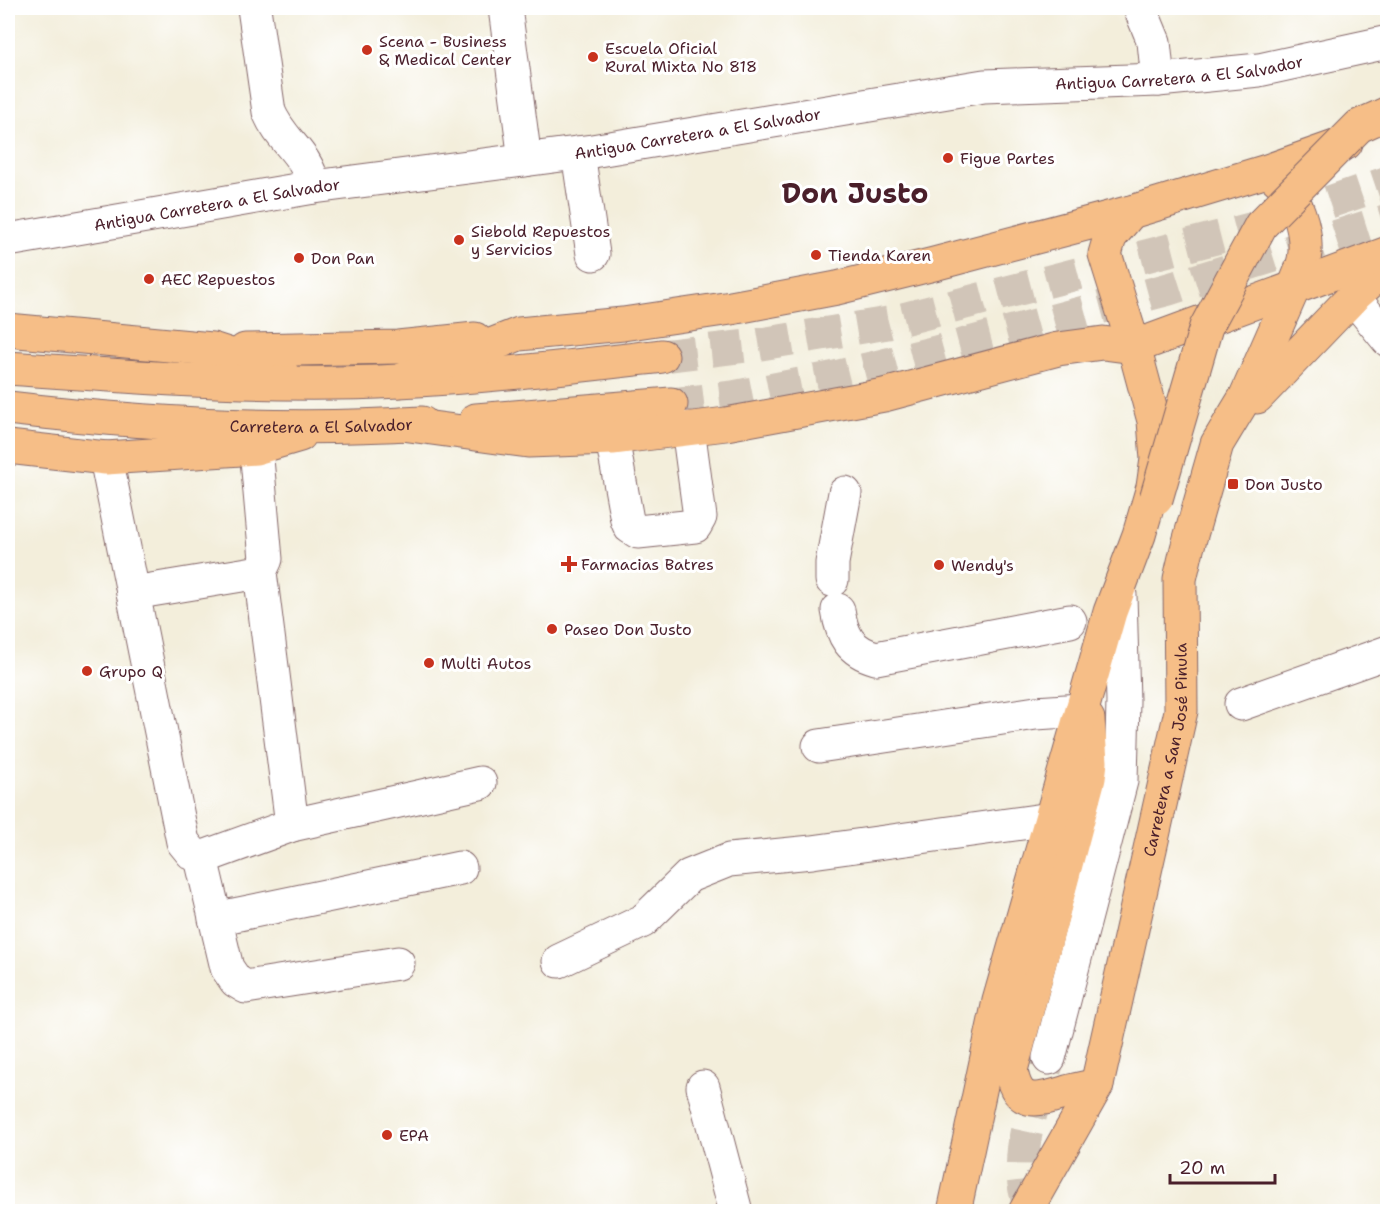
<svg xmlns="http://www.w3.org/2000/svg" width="1395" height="1219" font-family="'Shantell Sans',sans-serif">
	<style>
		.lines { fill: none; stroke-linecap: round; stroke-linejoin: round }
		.minor-tunnel { stroke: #d1c5b8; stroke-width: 33; stroke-dasharray: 33 16; stroke-linecap: butt }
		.highway-tunnel { stroke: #d1c5b8; stroke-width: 33; stroke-dasharray: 33 16; stroke-linecap: butt }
		.minor-casing { stroke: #856769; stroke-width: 35 }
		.major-casing { stroke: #856769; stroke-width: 35 }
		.highway-casing { stroke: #856769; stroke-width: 35 }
		.minor { stroke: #fff; stroke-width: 33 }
		.major { stroke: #f6be87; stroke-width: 33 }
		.highway { stroke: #f6be87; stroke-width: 33 }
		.major-bridge-casing { stroke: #856769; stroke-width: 35; stroke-linecap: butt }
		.major-bridge { stroke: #f6be87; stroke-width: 33 }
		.poi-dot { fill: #c8321e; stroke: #fff; stroke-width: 2 }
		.labels { text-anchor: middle; stroke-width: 6; stroke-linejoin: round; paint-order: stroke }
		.poi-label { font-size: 16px; fill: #4a1f2b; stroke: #fff; text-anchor: start }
		.street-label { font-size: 16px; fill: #4a1f2b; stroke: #fff }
		.town-label { font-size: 28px; font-weight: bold; fill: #4a1f2b; stroke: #fff }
	</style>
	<rect width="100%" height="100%" fill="#fff"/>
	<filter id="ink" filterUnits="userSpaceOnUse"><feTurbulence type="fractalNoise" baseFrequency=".0167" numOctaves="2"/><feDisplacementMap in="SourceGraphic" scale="12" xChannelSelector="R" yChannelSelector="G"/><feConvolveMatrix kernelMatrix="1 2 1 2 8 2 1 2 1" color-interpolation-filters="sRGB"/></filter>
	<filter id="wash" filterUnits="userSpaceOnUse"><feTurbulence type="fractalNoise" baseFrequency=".008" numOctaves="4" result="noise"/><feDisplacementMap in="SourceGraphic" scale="24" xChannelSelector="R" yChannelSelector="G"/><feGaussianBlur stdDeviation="1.35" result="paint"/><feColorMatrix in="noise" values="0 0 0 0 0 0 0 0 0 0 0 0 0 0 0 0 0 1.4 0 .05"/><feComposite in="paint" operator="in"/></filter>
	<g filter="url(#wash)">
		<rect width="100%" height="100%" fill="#f3eedb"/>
	</g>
	<g filter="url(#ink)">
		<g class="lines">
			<path class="minor-tunnel" d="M 1032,1212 C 1009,1159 1033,1109 1049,1058"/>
			<g class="highway-tunnel">
				<polyline points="662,356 755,345 888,323 1250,229 1388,182"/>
				<polyline points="671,404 733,397 831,378 936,352 1169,289 1388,220"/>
			</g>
			<defs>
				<g id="minor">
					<path d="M 254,8 L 269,112 C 282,143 306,151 314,187"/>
					<polyline points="505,8 525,160"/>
					<polyline points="1140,8 1154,42 1158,80"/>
					<polyline points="578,153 593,254"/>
					<path id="s1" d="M 8,240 L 314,187 L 592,151 L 984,86 L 1158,80 L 1259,70 L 1388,42"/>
					<polyline points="1353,297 1388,340"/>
					<polyline points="612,438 627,520 630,527 638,532 695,526 700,517 688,428"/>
					<polyline points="106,458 183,842 192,853 201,858 292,825 480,783"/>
					<polyline points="260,572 292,825"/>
					<polyline points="832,580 832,563 845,493"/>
					<polyline points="133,593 260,572 266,559 256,448"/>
					<path d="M 838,610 C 842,636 850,651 876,658 L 1070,621"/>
					<polyline points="1241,704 1388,652"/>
					<polyline points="819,746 1036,713 1081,710"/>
					<polyline points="201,858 227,968 236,981 246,987 398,963"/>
					<polyline points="215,919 460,868"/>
					<polyline points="559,961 643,921 689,876 729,860 812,852 1051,819"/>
					<polyline points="1049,1058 1121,781 1123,701 1120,595"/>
					<polyline points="703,1087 736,1212"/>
				</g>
				<g id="major">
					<polyline points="1257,397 1353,297 1388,266"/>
					<path d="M 1088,719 L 1091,762 L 1089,778 L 1011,1070 C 1017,1107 1036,1101 1064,1093 C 1075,1089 1086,1088 1097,1085"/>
					<polyline points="954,1212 999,1001 1110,612 1139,535 1153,487 1157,459 1154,421 1134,347"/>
					<path id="s2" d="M 1025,1212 L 1097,1085 L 1181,711 L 1180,579 L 1187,549 L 1217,444 L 1246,396 L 1294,287"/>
				</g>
				<g id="highway">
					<path d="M 1273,175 C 1296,193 1309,232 1304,260 C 1302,269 1298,278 1294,287"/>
					<polyline points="1131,212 1110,237 1105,254 1134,347"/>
					<polyline points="8,330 212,349 281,371"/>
					<polyline points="245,350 398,347 475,339"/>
					<path d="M 8,368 C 137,377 269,388 399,381 C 487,377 575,366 662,356"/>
					<polyline points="399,381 519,334 623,324 731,308 837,288 934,264 1131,212 1267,171 1346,143"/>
					<path id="s3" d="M 8,408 C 144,424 285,432 422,423"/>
					<polyline points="476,420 671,404"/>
					<polyline points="402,424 528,441 612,438 726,424 884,395 1058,349 1103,343 1134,347 1388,253"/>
					<polyline points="8,447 106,458 256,448 300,435"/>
				</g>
			</defs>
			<use href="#minor" class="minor-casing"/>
			<use href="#major" class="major-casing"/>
			<use href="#highway" class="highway-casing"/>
			<use href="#minor" class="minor"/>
			<use href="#major" class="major"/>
			<use href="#highway" class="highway"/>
			<defs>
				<polyline id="major-bridge" points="1156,499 1206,327 1261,225 1359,126 1388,113"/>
			</defs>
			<use href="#major-bridge" class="major-bridge-casing"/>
			<use href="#major-bridge" class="major-bridge"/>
		</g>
	</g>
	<g class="poi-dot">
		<circle cx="367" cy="50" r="6"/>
		<circle cx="593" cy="57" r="6"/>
		<circle cx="948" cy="158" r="6"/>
		<circle cx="459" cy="240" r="6"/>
		<circle cx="816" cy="255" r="6"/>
		<circle cx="299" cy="258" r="6"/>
		<circle cx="149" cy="279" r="6"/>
		<rect x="1227" y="478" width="12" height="12" rx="3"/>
		<path d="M566 555h6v6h6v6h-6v6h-6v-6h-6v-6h6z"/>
		<circle cx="939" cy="565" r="6"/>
		<circle cx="552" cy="629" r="6"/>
		<circle cx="429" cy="663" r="6"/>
		<circle cx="87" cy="671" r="6"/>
		<circle cx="387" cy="1135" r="6"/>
	</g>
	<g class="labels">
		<g class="poi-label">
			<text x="379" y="47">Scena - Business<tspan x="379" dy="18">&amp; Medical Center</tspan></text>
			<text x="605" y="54">Escuela Oficial<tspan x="605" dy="18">Rural Mixta No 818</tspan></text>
			<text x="960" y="164">Figue Partes</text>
			<text x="471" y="237">Siebold Repuestos<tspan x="471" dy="18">y Servicios</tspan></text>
			<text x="828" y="261">Tienda Karen</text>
			<text x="311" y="264">Don Pan</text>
			<text x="161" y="285">AEC Repuestos</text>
			<text x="1245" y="490">Don Justo</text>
			<text x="581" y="570">Farmacias Batres</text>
			<text x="951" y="571">Wendy's</text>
			<text x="564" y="635">Paseo Don Justo</text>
			<text x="441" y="669">Multi Autos</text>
			<text x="99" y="677">Grupo Q</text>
			<text x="399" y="1141">EPA</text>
		</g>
		<g class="street-label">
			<text dy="6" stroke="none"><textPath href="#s1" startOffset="1184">Antigua Carretera a El Salvador</textPath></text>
			<text dy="6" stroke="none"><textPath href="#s1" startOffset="698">Antigua Carretera a El Salvador</textPath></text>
			<text dy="6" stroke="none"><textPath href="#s1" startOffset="212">Antigua Carretera a El Salvador</textPath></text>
			<text dy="6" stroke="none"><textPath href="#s3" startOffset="314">Carretera a El Salvador</textPath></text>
			<text dy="6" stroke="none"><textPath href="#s2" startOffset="489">Carretera a San José Pinula</textPath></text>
		</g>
		<g class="town-label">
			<text x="855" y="203">Don Justo</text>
		</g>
	</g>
	<rect width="1395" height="1219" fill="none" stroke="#fff" stroke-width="30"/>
	<path d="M1170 1174v9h105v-9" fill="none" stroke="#4a1f2b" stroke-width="3"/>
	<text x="1179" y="1174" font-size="18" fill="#4a1f2b" stroke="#ffffff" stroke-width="4.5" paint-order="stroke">20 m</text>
</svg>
